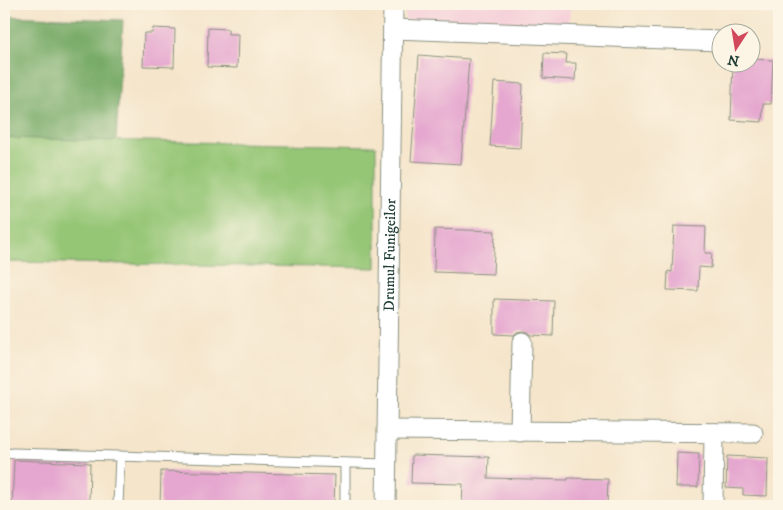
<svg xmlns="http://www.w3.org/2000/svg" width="783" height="510" font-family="'IM FELL DW Pica',serif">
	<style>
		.built { fill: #f5cfd9 }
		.green { fill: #95c676; stroke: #5a8255 }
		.forest { fill: #78ab67; stroke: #4c744e }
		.building { fill: #e5a6cf }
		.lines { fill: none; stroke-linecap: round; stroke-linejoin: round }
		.service-casing { stroke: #8a9180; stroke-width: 11 }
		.minor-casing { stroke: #8a9180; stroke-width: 21 }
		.service { stroke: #fff; stroke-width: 9 }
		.minor { stroke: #fff; stroke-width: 19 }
		.labels { text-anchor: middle; stroke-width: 4.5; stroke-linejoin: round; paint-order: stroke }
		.street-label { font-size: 15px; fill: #1f3d34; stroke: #fcf5e5 }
	</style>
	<rect width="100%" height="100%" fill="#fcf5e5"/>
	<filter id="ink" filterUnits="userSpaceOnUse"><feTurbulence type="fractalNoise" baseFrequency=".02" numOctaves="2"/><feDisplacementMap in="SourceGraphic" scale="10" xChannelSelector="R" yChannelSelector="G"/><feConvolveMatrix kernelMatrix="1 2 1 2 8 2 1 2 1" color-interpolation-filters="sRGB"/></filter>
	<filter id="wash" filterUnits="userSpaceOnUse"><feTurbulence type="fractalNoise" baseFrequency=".0096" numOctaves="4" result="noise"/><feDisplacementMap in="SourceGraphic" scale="20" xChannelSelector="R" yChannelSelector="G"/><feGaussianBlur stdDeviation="1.12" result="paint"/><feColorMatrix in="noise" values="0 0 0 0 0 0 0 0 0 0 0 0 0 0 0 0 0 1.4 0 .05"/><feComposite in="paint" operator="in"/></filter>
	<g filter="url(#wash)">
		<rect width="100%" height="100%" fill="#f5e5cb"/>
		<polygon class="built" points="406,4 570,4 569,27 405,20"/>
		<polygon class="green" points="4,138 376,146 376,268 4,262"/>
		<polygon class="forest" points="4,16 123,20 116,141 4,138"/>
		<g id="blocks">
			<g class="building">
				<polygon points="153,28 175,29 174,67 143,66 144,33 152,33"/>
				<polygon points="208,28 228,29 228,34 238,34 237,68 207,67"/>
				<polygon points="544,53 567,54 566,63 576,63 575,80 543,78"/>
				<polygon points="419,55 469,59 461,164 411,161"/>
				<polygon points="750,59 773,60 771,104 763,104 762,122 731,120 733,62 750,62"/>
				<polygon points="494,82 523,84 520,148 490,146"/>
				<polygon points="674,226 706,227 705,253 712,253 711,268 699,267 698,291 667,290 668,271 672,272"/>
				<polygon points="435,229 495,231 493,274 434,272"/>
				<polygon points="494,299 554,301 553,336 531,335 527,332 523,331 517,332 514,335 494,334"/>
				<polygon points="677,453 699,454 698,487 676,487"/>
				<polygon points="412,455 489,457 488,478 568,480 568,478 608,479 607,506 462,506 463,484 411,483"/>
				<polygon points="727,456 768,458 767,496 743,495 743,489 726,488"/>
				<polygon points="14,460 90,463 89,506 12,506"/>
				<polygon points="161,471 335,475 334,506 160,506"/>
			</g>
		</g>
	</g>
	<g filter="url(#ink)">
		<use href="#blocks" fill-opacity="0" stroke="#8a9180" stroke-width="1"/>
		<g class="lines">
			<defs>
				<g id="service">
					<polyline points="4,457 6,454 13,453 387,464"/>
					<polyline points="118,506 120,456"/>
					<polyline points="345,506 345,463"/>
				</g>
				<g id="minor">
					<polyline points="393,29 720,41"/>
					<polyline points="387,430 753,433"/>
					<polyline points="520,432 522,342"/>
					<path id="s1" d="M 386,506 L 393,4"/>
					<polyline points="713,506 714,433"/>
				</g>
			</defs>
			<use href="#service" class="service-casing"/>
			<use href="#minor" class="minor-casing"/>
			<use href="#service" class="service"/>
			<use href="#minor" class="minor"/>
		</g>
	</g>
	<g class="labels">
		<g class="street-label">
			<text dy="5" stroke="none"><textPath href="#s1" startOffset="251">Drumul Funigeilor</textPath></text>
		</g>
	</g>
	<rect width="783" height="510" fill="none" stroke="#fcf5e5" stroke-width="20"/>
	<g transform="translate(736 48) rotate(192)"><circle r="24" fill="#fcf5e5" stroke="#a4ab9e"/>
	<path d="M0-4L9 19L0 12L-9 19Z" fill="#d1495b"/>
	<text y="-8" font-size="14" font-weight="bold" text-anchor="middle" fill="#1f3d34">N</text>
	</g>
</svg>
